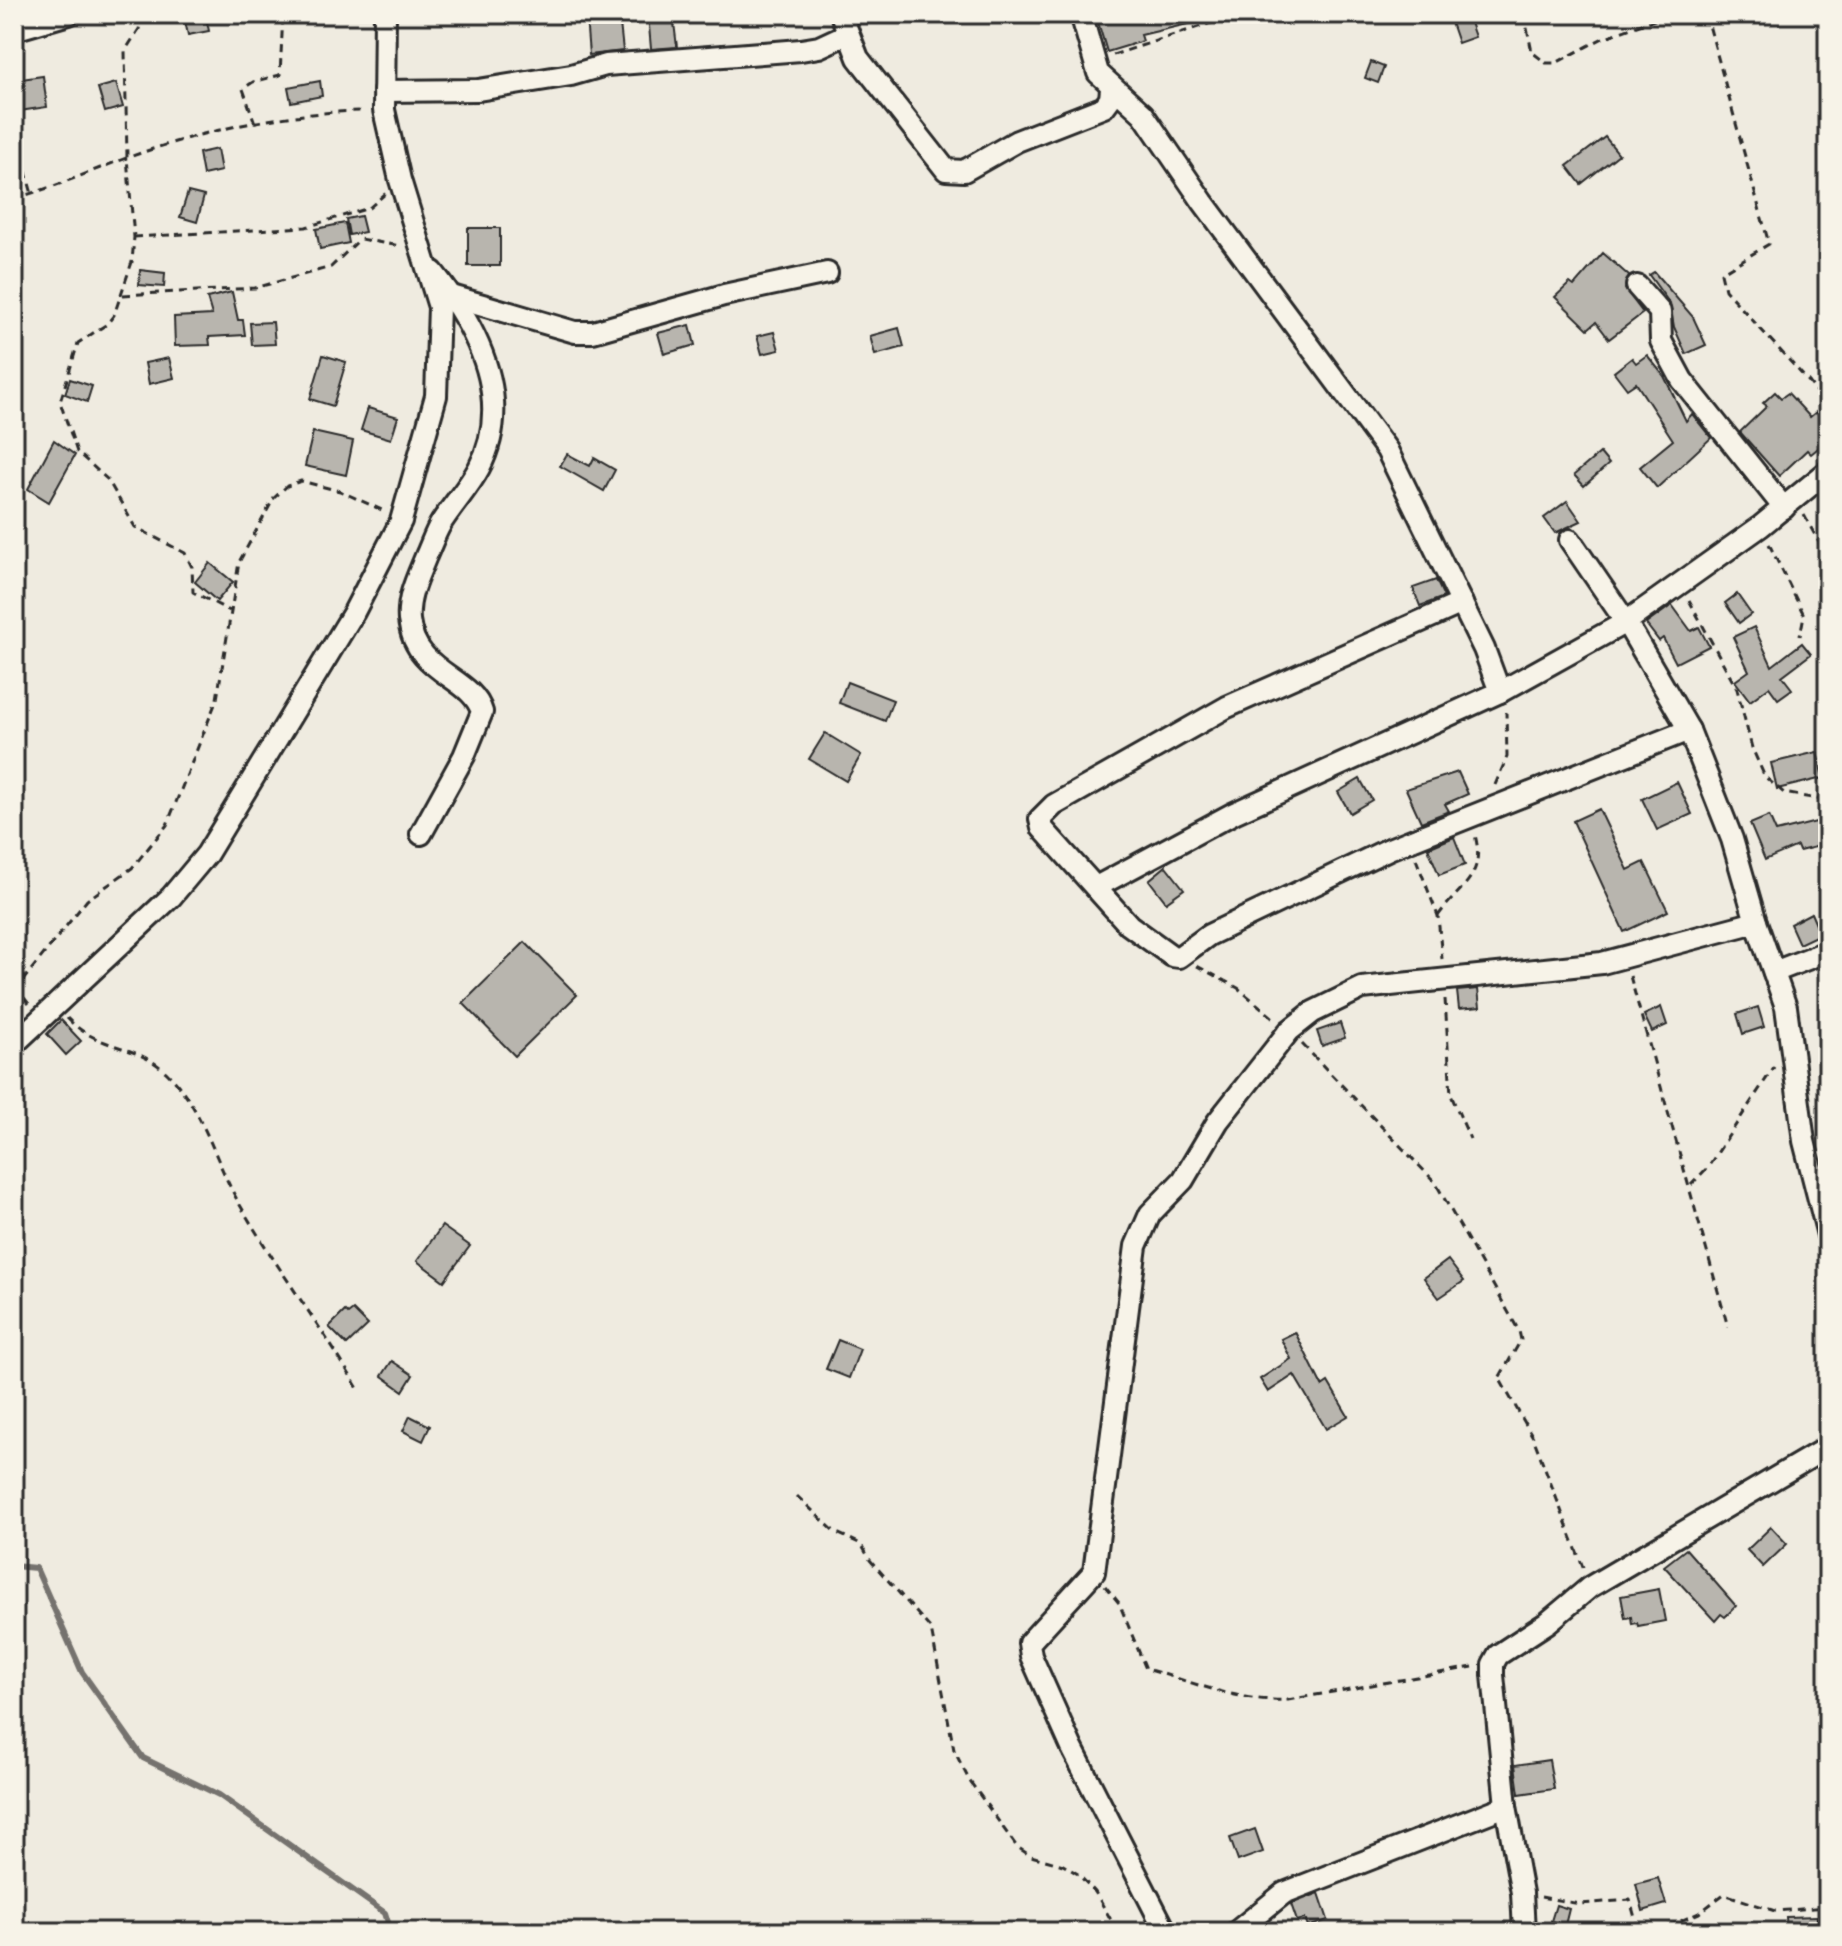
<svg xmlns="http://www.w3.org/2000/svg" width="1842" height="1946" font-family="'Gochi Hand',sans-serif">
	<style>
		.lines { fill: none; stroke-linecap: round; stroke-linejoin: round }
		.stream { stroke: #74726e; stroke-width: 6 }
		.building { fill: #b8b5ae; stroke: #2b2b2b; stroke-width: 2 }
		.minor-casing { stroke: #2b2b2b; stroke-width: 26 }
		.path { stroke: #2b2b2b; stroke-width: 3; stroke-dasharray: 8 6; stroke-linecap: butt }
		.minor { stroke: #f7f3e8; stroke-width: 20 }
	</style>
	<rect width="100%" height="100%" fill="#efebe0"/>
	<filter id="ink" filterUnits="userSpaceOnUse"><feTurbulence type="fractalNoise" baseFrequency=".0125" numOctaves="2"/><feDisplacementMap in="SourceGraphic" scale="16" xChannelSelector="R" yChannelSelector="G"/><feConvolveMatrix kernelMatrix="1 2 1 2 8 2 1 2 1" color-interpolation-filters="sRGB"/></filter>
	<g filter="url(#ink)">
		<g class="lines">
			<polyline class="stream" points="14,1566 36,1568 82,1672 143,1758 219,1795 385,1913 391,1932"/>
		</g>
		<g class="building">
			<polygon points="619,14 623,51 589,55 586,17"/>
			<polygon points="648,14 666,14 668,23 674,23 677,47 651,49"/>
			<polygon points="1126,14 1204,14 1205,20 1141,35 1143,41 1107,52 1098,22"/>
			<polygon points="1458,14 1467,14 1475,37 1458,43 1449,17"/>
			<polygon points="206,17 209,31 188,35 185,21"/>
			<polygon points="1371,62 1384,67 1378,83 1365,78"/>
			<polygon points="43,76 47,107 19,111 14,80"/>
			<polygon points="320,81 322,96 291,102 288,87"/>
			<polygon points="116,83 123,107 105,112 98,88"/>
			<polygon points="1605,137 1619,154 1581,184 1567,166"/>
			<polygon points="217,149 221,171 203,175 199,153"/>
			<polygon points="188,192 204,196 197,222 180,217"/>
			<polygon points="361,216 365,232 349,235 346,219"/>
			<polygon points="345,223 349,243 320,249 316,229"/>
			<rect x="468" y="228" width="32" height="38"/>
			<polygon points="1603,253 1629,276 1625,289 1643,313 1609,339 1596,322 1588,329 1555,297 1570,283 1574,286"/>
			<polygon points="140,270 165,273 164,287 139,285"/>
			<polygon points="1654,272 1693,317 1706,345 1686,354 1674,327 1670,304 1649,275"/>
			<polygon points="232,292 238,320 243,320 245,335 209,337 210,345 175,346 174,317 212,315 207,298"/>
			<polygon points="273,322 275,344 252,345 250,323"/>
			<polygon points="690,325 695,345 664,354 658,333"/>
			<polygon points="899,328 904,347 875,355 870,336"/>
			<polygon points="774,332 779,350 762,354 757,336"/>
			<polygon points="323,355 346,362 333,406 310,399"/>
			<polygon points="1647,355 1664,376 1686,421 1692,414 1711,438 1657,488 1640,467 1673,440 1636,383 1627,389 1614,372 1632,358 1636,363"/>
			<polygon points="169,358 174,378 149,384 145,363"/>
			<polygon points="70,379 92,386 87,402 65,394"/>
			<polygon points="1775,392 1781,398 1788,393 1810,417 1816,412 1828,427 1828,433 1819,441 1822,445 1811,454 1807,450 1779,476 1740,432 1767,406 1763,403"/>
			<polygon points="368,408 398,417 391,439 361,430"/>
			<polygon points="313,432 353,441 346,475 305,466"/>
			<polygon points="54,440 75,455 49,502 28,489"/>
			<polygon points="1600,453 1609,464 1584,486 1574,475"/>
			<polygon points="567,454 590,466 594,458 615,470 604,491 560,466"/>
			<polygon points="1567,501 1581,521 1555,533 1544,518"/>
			<polygon points="210,563 233,582 217,601 195,582"/>
			<polygon points="1436,580 1444,597 1420,606 1413,588"/>
			<polygon points="1737,594 1751,614 1739,623 1725,603"/>
			<polygon points="1672,605 1691,631 1699,627 1709,646 1676,663 1663,638 1659,641 1646,624"/>
			<polygon points="1754,627 1772,666 1802,643 1811,654 1782,676 1792,689 1778,699 1769,687 1750,701 1735,681 1749,671 1733,637"/>
			<polygon points="847,682 893,700 885,721 839,703"/>
			<polygon points="825,733 861,755 846,781 809,759"/>
			<polygon points="1817,752 1823,778 1777,789 1771,763"/>
			<polygon points="1458,772 1468,794 1445,804 1449,811 1421,822 1406,789"/>
			<polygon points="1360,779 1372,800 1350,813 1338,792"/>
			<polygon points="1677,782 1692,814 1657,830 1642,799"/>
			<polygon points="1599,809 1628,870 1644,862 1668,911 1624,932 1573,821"/>
			<polygon points="1769,816 1776,832 1828,819 1828,844 1799,851 1797,846 1765,860 1750,824"/>
			<polygon points="1454,837 1465,865 1439,875 1428,848"/>
			<polygon points="1166,866 1184,889 1166,902 1149,880"/>
			<polygon points="1811,913 1820,934 1799,944 1790,924"/>
			<polygon points="525,942 577,995 515,1056 463,1003"/>
			<polygon points="1478,989 1480,1007 1459,1009 1457,991"/>
			<polygon points="1661,1007 1667,1025 1652,1032 1644,1015"/>
			<polygon points="1758,1007 1764,1027 1743,1034 1737,1014"/>
			<polygon points="61,1020 81,1041 66,1055 47,1034"/>
			<polygon points="1340,1023 1345,1038 1322,1046 1317,1031"/>
			<polygon points="442,1226 470,1246 444,1281 417,1261"/>
			<polygon points="1448,1260 1464,1281 1439,1298 1424,1278"/>
			<polygon points="353,1310 368,1325 347,1345 329,1327 345,1311 348,1314"/>
			<polygon points="1295,1332 1322,1386 1328,1382 1348,1416 1326,1429 1294,1375 1268,1392 1260,1379 1291,1359 1281,1339"/>
			<polygon points="838,1340 860,1349 849,1378 826,1369"/>
			<polygon points="392,1361 413,1375 403,1391 382,1376"/>
			<polygon points="410,1416 430,1426 423,1441 403,1431"/>
			<polygon points="1771,1527 1787,1544 1763,1567 1747,1550"/>
			<polygon points="1686,1549 1736,1606 1725,1617 1721,1614 1715,1621 1664,1566"/>
			<polygon points="1659,1589 1665,1621 1638,1626 1637,1623 1632,1624 1631,1617 1625,1618 1621,1596"/>
			<polygon points="1549,1760 1554,1789 1519,1794 1515,1765"/>
			<polygon points="1255,1829 1263,1852 1238,1861 1230,1838"/>
			<polygon points="1658,1878 1666,1904 1643,1911 1636,1884"/>
			<polygon points="1319,1893 1328,1920 1308,1927 1305,1919 1297,1921 1291,1904"/>
			<polygon points="1556,1905 1569,1909 1565,1925 1551,1921"/>
			<polygon points="1817,1916 1817,1932 1787,1932 1786,1917"/>
		</g>
		<g class="lines">
			<defs>
				<g id="minor">
					<polyline points="841,14 858,58 946,170 964,171 1017,141 1104,107 1110,99 1111,89"/>
					<polyline points="1081,14 1098,73 1143,114 1203,202 1387,450 1484,649 1500,692"/>
					<polyline points="14,30 69,14"/>
					<polyline points="384,91 478,90 571,75 606,65 801,50 819,47 847,34"/>
					<polyline points="1637,286 1660,312 1661,341 1682,380 1784,508"/>
					<polyline points="452,296 575,332 593,332 724,295 827,273"/>
					<polyline points="1570,540 1626,622 1689,730 1732,839 1756,922 1786,1007 1804,1141 1828,1235"/>
					<polyline points="1462,603 1227,707 1054,805 1040,819 1042,828 1129,925 1172,956 1179,957 1209,935 1389,849 1689,730"/>
					<path d="M 421,834 L 464,756 L 482,712 C 472,676 415,674 409,620 C 407,597 418,576 426,556 C 431,545 435,533 441,523 C 453,504 469,487 479,468 C 515,399 476,326 433,272"/>
					<polyline points="1096,887 1234,813 1500,692 1626,622 1761,526 1828,471"/>
					<polyline points="1774,972 1828,951"/>
					<polyline points="14,1044 171,897 207,854 354,612 401,521 436,396 439,307 400,180 384,110 385,14"/>
					<polyline points="1166,1932 1072,1748 1031,1656 1029,1643 1094,1572 1136,1246 1150,1214 1183,1180 1218,1121 1289,1031 1313,1012 1362,988 1602,963 1756,922"/>
					<polyline points="1236,1932 1284,1893 1506,1806"/>
					<polyline points="1524,1932 1522,1893 1506,1806 1493,1675 1493,1664 1498,1655 1547,1623 1590,1587 1828,1447"/>
				</g>
			</defs>
			<use href="#minor" class="minor-casing"/>
			<g class="path">
				<polyline points="143,14 139,29 125,51 127,158 134,237 132,262 114,315 107,324 78,343 60,402 77,452 108,480 135,527 185,553 192,567 193,592 230,611"/>
				<polyline points="1524,14 1532,52 1546,63 1556,63 1603,38 1671,14"/>
				<polyline points="1706,14 1769,244 1721,273 1725,290 1809,382 1828,408"/>
				<polyline points="1113,55 1223,19 1287,14"/>
				<polyline points="255,123 243,89 253,82 280,75 283,14"/>
				<polyline points="14,130 32,194"/>
				<path d="M 14,198 C 52,189 88,172 124,159 C 200,131 284,112 364,111"/>
				<polyline points="134,237 306,227 369,208 386,193"/>
				<polyline points="123,295 255,288 331,267 360,239 400,246"/>
				<polyline points="1804,515 1828,559"/>
				<polyline points="1769,544 1804,615 1800,636"/>
				<polyline points="1689,600 1737,689 1752,748 1765,777 1784,793 1828,801"/>
				<polyline points="1495,785 1507,757 1506,712"/>
				<polyline points="1416,859 1438,916 1442,959"/>
				<path d="M 1438,916 C 1460,885 1486,877 1475,835"/>
				<polyline points="1197,966 1238,988 1276,1020"/>
				<polyline points="1630,976 1728,1327"/>
				<polyline points="1445,999 1451,1095 1470,1139"/>
				<polyline points="29,1004 18,990 20,984 87,900 132,868 167,825 217,699 239,562 274,498 287,486 301,481 340,491 384,511"/>
				<path d="M 67,1018 C 99,1051 134,1042 167,1073 C 202,1107 213,1155 235,1196 C 272,1263 321,1325 360,1392"/>
				<polyline points="1302,1044 1435,1182 1519,1331 1521,1340 1499,1378 1533,1437 1584,1570"/>
				<polyline points="1691,1185 1708,1167 1774,1067"/>
				<polyline points="797,1496 835,1532 861,1544 870,1560 931,1629 954,1750 969,1780 1017,1847 1031,1856 1063,1865 1078,1874 1095,1892 1118,1932"/>
				<path d="M 1105,1586 L 1119,1603 L 1146,1669 C 1194,1682 1236,1702 1288,1700 L 1473,1667"/>
				<polyline points="1541,1897 1580,1904 1630,1900 1639,1932"/>
				<polyline points="1655,1932 1699,1913 1724,1894 1775,1911 1828,1907"/>
			</g>
			<use href="#minor" class="minor"/>
		</g>
	</g>
	<rect width="1842" height="1946" fill="none" stroke="#f7f3e8" stroke-width="48"/>
	<rect x="24" y="24" width="1794" height="1898" fill="none" stroke="#2b2b2b" stroke-width="3" filter="url(#ink)"/>
</svg>
